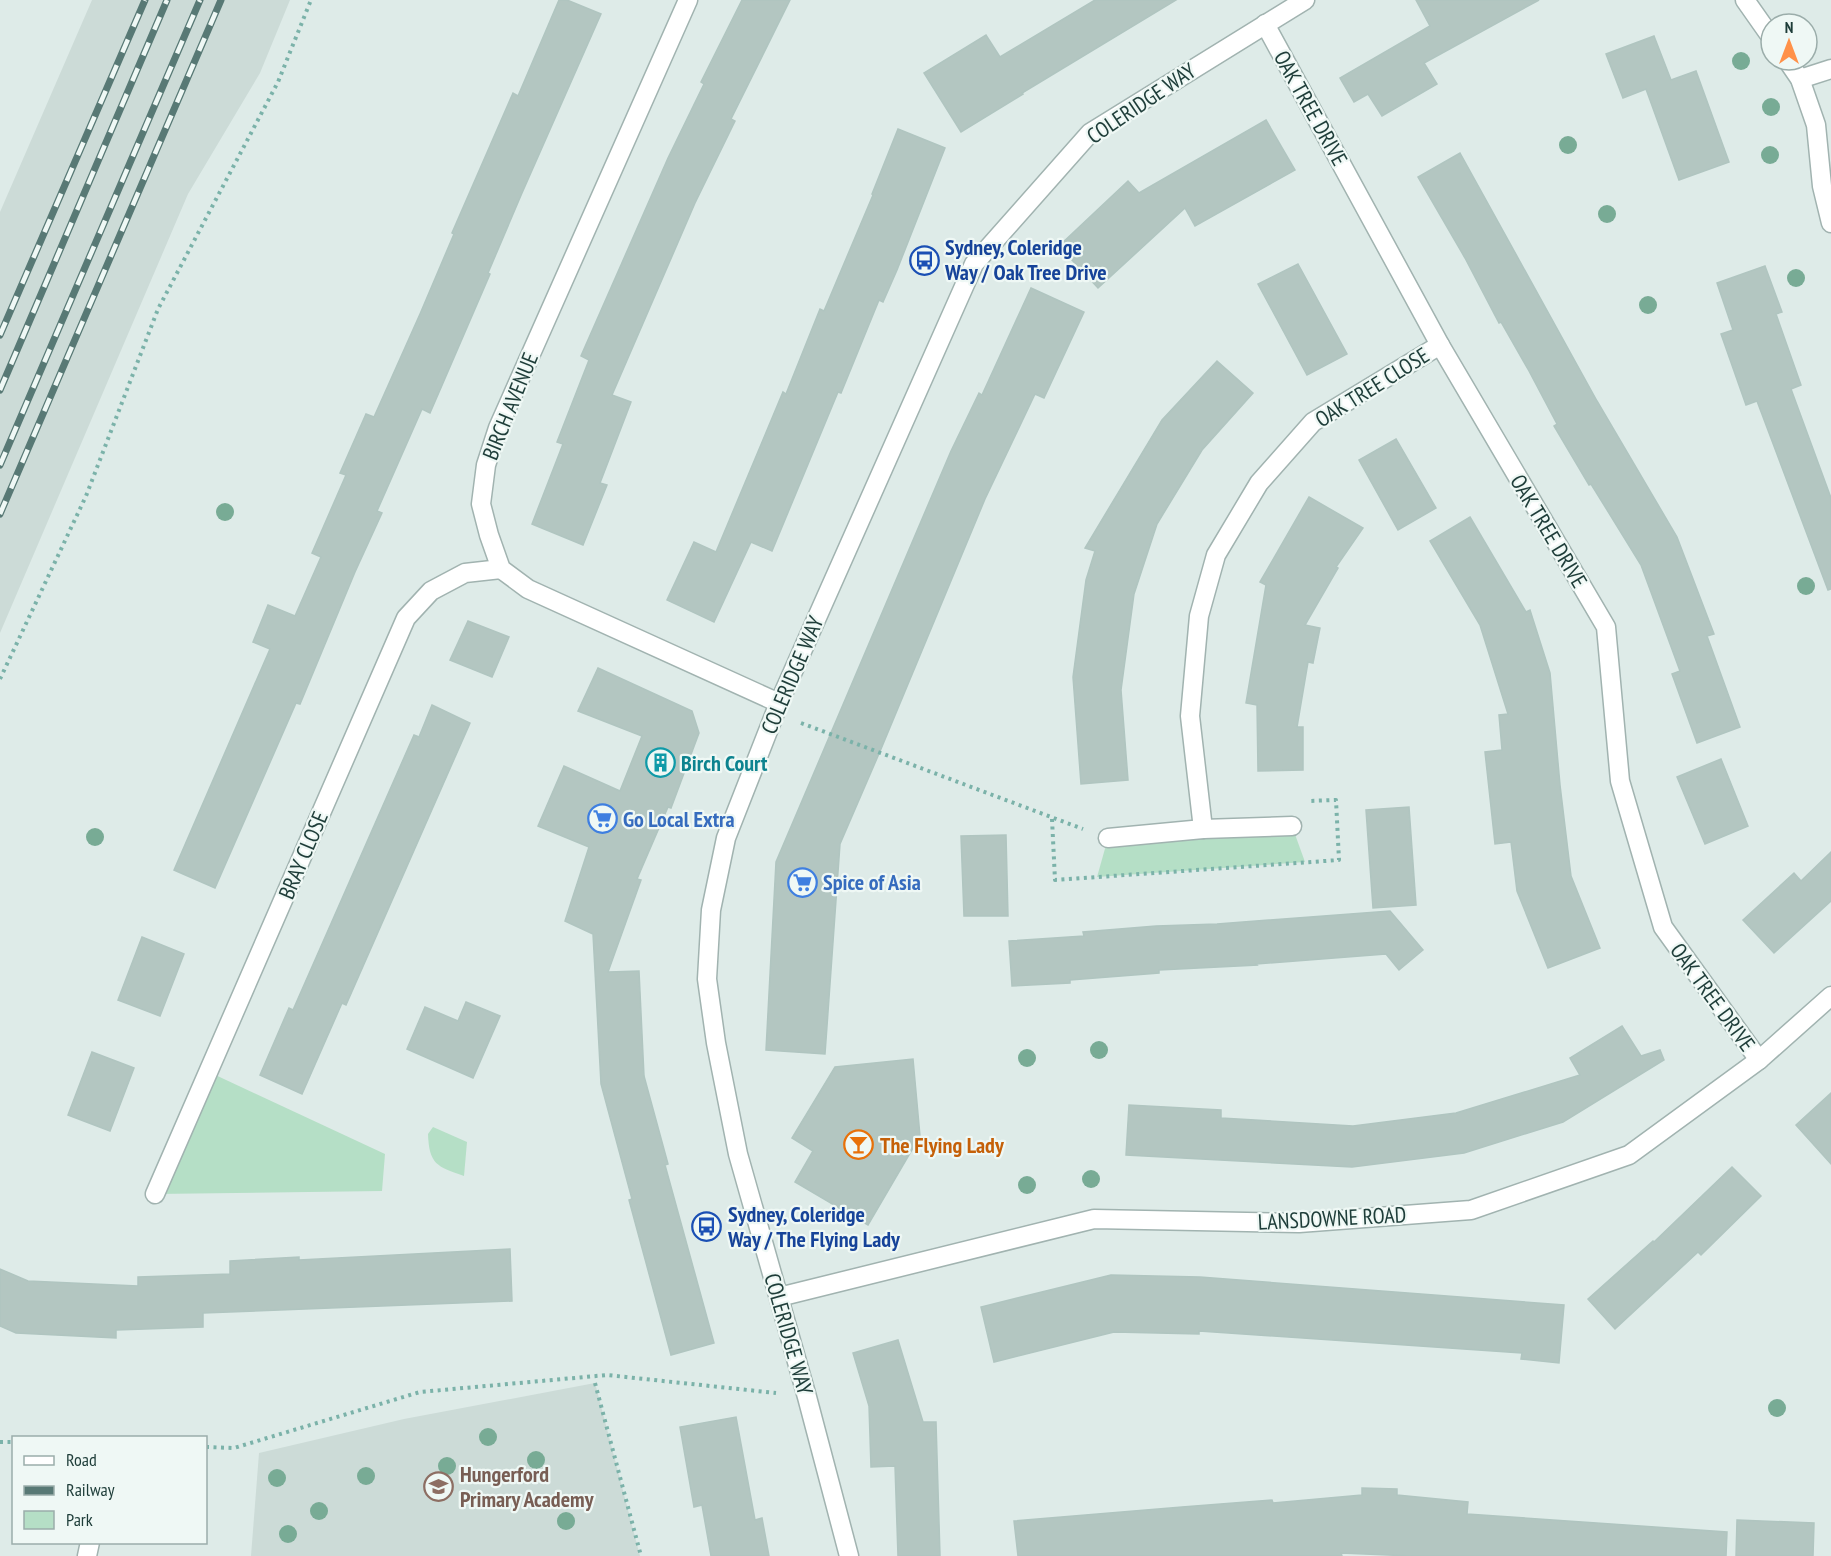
<svg xmlns="http://www.w3.org/2000/svg" width="1831" height="1556" font-family="'PT Sans Narrow',sans-serif">
	<style>
		.built { fill: #ccdbd7 }
		.green { fill: #b5dfc6 }
		.building { fill: #b3c6c1; stroke: #b0c5c0; stroke-width: 1.5 }
		.lines { fill: none; stroke-linecap: round; stroke-linejoin: round }
		.minor-casing { stroke: #a1b3b0; stroke-width: 21 }
		.path { stroke: #7bb2a9; stroke-width: 4; stroke-dasharray: 3 4.5; stroke-linecap: butt }
		.minor { stroke: #fff; stroke-width: 18 }
		.rail-casing { stroke: #587975; stroke-width: 7 }
		.rail { stroke: #eff8f5; stroke-width: 4.5; stroke-dasharray: 14; stroke-linecap: butt }
		.tree { fill: #78ab95 }
		.labels { text-anchor: middle; stroke-width: 4.5; stroke-linejoin: round; paint-order: stroke }
		.street-label { font-size: 22px; fill: #1e3d39; stroke: #eff8f5 }
		.transit-label { font-size: 22px; font-weight: bold; fill: #164399; stroke: #eff8f5; text-anchor: start }
		.culture-label { font-size: 22px; font-weight: bold; fill: #0d838f; stroke: #eff8f5; text-anchor: start }
		.shop-label { font-size: 22px; font-weight: bold; fill: #366cbe; stroke: #eff8f5; text-anchor: start }
		.food-label { font-size: 22px; font-weight: bold; fill: #c56008; stroke: #eff8f5; text-anchor: start }
		.education-label { font-size: 22px; font-weight: bold; fill: #785e54; stroke: #eff8f5; text-anchor: start }
	</style>
	<rect width="100%" height="100%" fill="#deebe8"/>
	<g class="built">
		<polygon points="92,0 290,0 260,73 188,194 0,633 0,212"/>
		<polygon points="595,1383 640,1556 251,1556 259,1453 404,1419"/>
	</g>
	<g class="green">
		<polygon points="1292,826 1305,862 1097,877 1108,838"/>
		<polygon points="209,1072 385,1154 382,1191 155,1194"/>
		<path d="M 433,1127 L 467,1142 L 464,1176 C 437,1167 429,1164 428,1134 Z"/>
	</g>
	<g class="building">
		<polygon points="559,0 567,0 601,14 522,193 488,273 490,274 443,383 430,413 422,409 377,511 382,513 355,572 300,704 296,703 215,888 174,870 270,649 253,642 268,605 295,616 321,557 312,553 346,475 340,473 366,414 374,417 420,314 454,234 452,233 513,93 518,96"/>
		<polygon points="742,0 790,0 731,119 735,121 695,203 612,395 631,402 600,483 607,485 583,545 532,524 563,444 557,442 589,360 581,356 668,158 704,84 701,82"/>
		<polygon points="1095,0 1176,0 1022,93 1023,94 961,132 924,73 986,35 1000,57"/>
		<polygon points="1416,0 1539,0 1424,63 1437,84 1382,116 1368,94 1354,102 1340,78 1430,26"/>
		<polygon points="1654,36 1671,80 1696,71 1729,162 1679,180 1646,89 1623,98 1606,54"/>
		<polygon points="1266,120 1295,170 1195,226 1185,208 1098,288 1059,246 1128,181 1139,193"/>
		<polygon points="898,129 945,148 897,270 883,302 879,300 841,393 838,392 772,551 751,542 714,622 667,600 694,542 716,552 783,392 786,394 820,309 824,311 873,195 872,194"/>
		<polygon points="1460,153 1597,401 1677,537 1714,634 1707,636 1740,727 1697,743 1672,674 1680,671 1641,565 1591,484 1589,485 1554,426 1557,424 1529,371 1501,322 1499,323 1465,258 1418,177"/>
		<polygon points="1298,264 1347,354 1307,375 1258,284"/>
		<polygon points="1765,266 1782,312 1776,314 1801,385 1791,389 1831,498 1831,589 1828,590 1757,401 1746,405 1721,334 1733,330 1717,283"/>
		<polygon points="1031,288 1084,312 1044,398 1035,394 985,499 881,749 840,844 825,1054 766,1050 776,862 951,451 979,393 982,395"/>
		<polygon points="1217,361 1253,393 1202,450 1157,524 1134,594 1121,690 1128,780 1081,784 1073,677 1086,580 1095,551 1085,548 1162,420"/>
		<polygon points="1396,439 1436,508 1398,530 1359,460"/>
		<polygon points="1309,497 1363,528 1336,567 1338,568 1305,625 1320,628 1313,663 1308,662 1297,727 1303,727 1303,770 1258,771 1257,705 1246,703 1266,585 1260,582"/>
		<polygon points="1470,517 1526,612 1530,610 1550,673 1560,785 1571,876 1600,948 1548,968 1517,891 1511,842 1495,844 1485,752 1502,750 1499,715 1508,714 1480,625 1430,541"/>
		<polygon points="468,621 509,637 492,677 450,660"/>
		<polygon points="598,668 692,711 699,733 671,808 668,807 637,879 641,880 608,972 639,971 644,1076 668,1164 665,1165 714,1343 671,1355 629,1200 632,1199 601,1084 593,934 565,921 589,847 538,826 564,766 620,791 642,736 578,711"/>
		<polygon points="432,705 470,723 346,1005 342,1003 302,1094 260,1075 289,1008 293,1010 414,735 419,737"/>
		<polygon points="1721,759 1748,826 1705,844 1677,777"/>
		<polygon points="1409,807 1416,905 1373,908 1366,810"/>
		<polygon points="1006,835 1008,916 964,916 961,836"/>
		<polygon points="1831,852 1831,901 1774,953 1743,920 1794,873 1801,881"/>
		<polygon points="1390,911 1423,950 1399,970 1386,954 1256,964 1257,965 1159,970 1159,973 1070,980 1070,983 1012,986 1009,941 1084,936 1083,932 1156,926 1217,924"/>
		<polygon points="142,937 184,954 160,1016 118,1000"/>
		<polygon points="466,1002 500,1016 473,1078 407,1049 425,1007 458,1021"/>
		<polygon points="1622,1026 1641,1056 1660,1050 1664,1060 1563,1122 1464,1153 1352,1167 1126,1155 1129,1105 1221,1110 1221,1118 1353,1126 1456,1113 1580,1075 1570,1058"/>
		<polygon points="92,1052 134,1068 110,1131 68,1115"/>
		<polygon points="913,1059 920,1136 868,1225 795,1182 813,1151 792,1138 835,1067"/>
		<polygon points="1831,1093 1831,1164 1796,1125"/>
		<polygon points="1732,1167 1761,1196 1701,1255 1698,1252 1615,1329 1588,1299 1653,1241 1654,1242"/>
		<polygon points="510,1249 512,1301 203,1313 203,1327 116,1330 116,1338 16,1333 0,1326 0,1269 28,1281 138,1286 138,1277 230,1274 230,1261 299,1257 299,1260"/>
		<polygon points="1111,1275 1200,1277 1564,1305 1559,1363 1521,1359 1522,1353 1199,1331 1199,1334 1114,1332 994,1362 981,1307"/>
		<polygon points="898,1340 923,1422 936,1422 940,1556 898,1556 895,1466 871,1467 869,1406 853,1353"/>
		<polygon points="736,1417 755,1520 762,1518 769,1556 711,1556 702,1505 694,1507 680,1427"/>
		<polygon points="1362,1488 1397,1489 1397,1495 1468,1502 1467,1514 1727,1532 1726,1556 1411,1556 1341,1553 1342,1556 1018,1556 1014,1521 1182,1507 1272,1500 1273,1503 1362,1495"/>
		<polygon points="1737,1520 1814,1523 1813,1556 1736,1556"/>
	</g>
	<g class="lines">
		<defs>
			<g id="minor">
				<polyline points="688,0 498,428 486,465 481,504 489,535 501,569 528,589 779,703"/>
				<polyline points="1745,0 1771,37"/>
				<polyline points="1265,24 1440,345 1606,627 1620,781 1663,927 1759,1060"/>
				<polyline points="1787,60 1800,79 1816,125 1822,186 1831,223"/>
				<polyline points="1800,79 1831,69"/>
				<polyline points="1203,829 1190,716 1199,616 1216,555 1259,483 1313,422 1440,345"/>
				<polyline points="1108,838 1203,829 1292,826"/>
				<polyline points="155,1194 406,618 431,591 465,573 501,569"/>
				<polyline points="779,1297 1094,1219 1299,1223 1471,1210 1629,1155 1759,1060 1831,996"/>
				<polyline points="87,1556 90,1542"/>
				<polyline points="849,1556 807,1397 738,1154 716,1043 707,979 711,910 726,838 779,703 974,264 1090,133 1305,0"/>
			</g>
		</defs>
		<use href="#minor" class="minor-casing"/>
		<g class="path">
			<polyline points="0,679 86,496 158,309 278,82 311,0"/>
			<polyline points="801,723 1083,829"/>
			<polyline points="1052,819 1055,880 1339,860 1336,800 1308,801"/>
			<polyline points="595,1383 641,1556"/>
			<polyline points="0,1442 14,1442"/>
			<polyline points="206,1447 234,1448 420,1392 607,1375 776,1393"/>
		</g>
		<use href="#minor" class="minor"/>
		<defs>
			<g id="rail">
				<polyline points="0,335 145,0"/>
				<polyline points="0,390 167,0"/>
				<polyline points="0,465 200,0"/>
				<polyline points="0,514 221,0"/>
			</g>
		</defs>
		<use href="#rail" class="rail-casing"/>
		<use href="#rail" class="rail"/>
	</g>
	<g class="tree">
		<circle cx="1741" cy="61" r="9"/>
		<circle cx="1771" cy="107" r="9"/>
		<circle cx="1568" cy="145" r="9"/>
		<circle cx="1770" cy="155" r="9"/>
		<circle cx="1607" cy="214" r="9"/>
		<circle cx="1796" cy="278" r="9"/>
		<circle cx="1648" cy="305" r="9"/>
		<circle cx="225" cy="512" r="9"/>
		<circle cx="1806" cy="586" r="9"/>
		<circle cx="95" cy="837" r="9"/>
		<circle cx="1099" cy="1050" r="9"/>
		<circle cx="1027" cy="1058" r="9"/>
		<circle cx="1091" cy="1179" r="9"/>
		<circle cx="1027" cy="1185" r="9"/>
		<circle cx="1777" cy="1408" r="9"/>
		<circle cx="488" cy="1437" r="9"/>
		<circle cx="536" cy="1460" r="9"/>
		<circle cx="447" cy="1466" r="9"/>
		<circle cx="366" cy="1476" r="9"/>
		<circle cx="277" cy="1478" r="9"/>
		<circle cx="319" cy="1511" r="9"/>
		<circle cx="566" cy="1521" r="9"/>
		<circle cx="288" cy="1534" r="9"/>
	</g>
	<defs>
		<symbol id="bus-ring" viewBox="-11 -11 22 22"><circle r="9.5" fill="#eff8f5" stroke="#1a4fb4" stroke-width="1.5"/><path d="M-5-6H5V4H4V6H2V4H-2V6H-4V4H-5ZM-3.5-4V0h7V-4ZM-3.5 1.2v1.5H-2V1.2ZM2 1.2v1.5H3.5V1.2Z" fill="#1a4fb4"/></symbol>
		<symbol id="building-ring" viewBox="-11 -11 22 22"><circle r="9.5" fill="#eff8f5" stroke="#0f9aa8" stroke-width="1.5"/><path d="M-4-6H4V6H1V3H-1V6H-4ZM-2.5-4.3h1.7v1.8h-1.7ZM.8-4.3h1.7v1.8H.8ZM-2.5-1h1.7V.8h-1.7ZM.8-1h1.7V.8H.8Z" fill="#0f9aa8"/></symbol>
		<symbol id="supermarket-ring" viewBox="-11 -11 22 22"><circle r="9.5" fill="#eff8f5" stroke="#3f7fe0" stroke-width="1.5"/><path d="M-6-5.5h2.5l.6 2H6L4.5 2H-2.5L-4.4-4H-6ZM-1.5 3.2a1.3 1.3 0 1 0 .1 0ZM3 3.2a1.3 1.3 0 1 0 .1 0Z" fill="#3f7fe0"/></symbol>
		<symbol id="bar-ring" viewBox="-11 -11 22 22"><circle r="9.5" fill="#eff8f5" stroke="#e8710a" stroke-width="1.5"/><path d="M-6-5H6L.8 .8V4.5H3.5V6h-7V4.5H-.8V.8Z" fill="#e8710a"/></symbol>
		<symbol id="school-ring" viewBox="-11 -11 22 22"><circle r="9.5" fill="#eff8f5" stroke="#8d6e63" stroke-width="1.5"/><path d="M0-5L7-2L0 1L-7-2ZM-4 1L0 2.5L4 1V4Q0 6-4 4Z" fill="#8d6e63"/></symbol>
	</defs>
	<g fill-rule="evenodd">
		<use href="#bus-ring" x="908" y="244" width="33" height="33"/>
		<use href="#building-ring" x="644" y="746" width="33" height="33"/>
		<use href="#supermarket-ring" x="586" y="802" width="33" height="33"/>
		<use href="#supermarket-ring" x="786" y="866" width="33" height="33"/>
		<use href="#bar-ring" x="842" y="1128" width="33" height="33"/>
		<use href="#bus-ring" x="690" y="1210" width="33" height="33"/>
		<use href="#school-ring" x="422" y="1470" width="33" height="33"/>
	</g>
	<g class="labels">
		<g class="street-label">
			<text transform="translate(1141 103) rotate(-34)" y="8">COLERIDGE WAY</text>
			<text transform="translate(1311 108) rotate(61)" y="8">OAK TREE DRIVE</text>
			<text transform="translate(1372 387) rotate(-32)" y="8">OAK TREE CLOSE</text>
			<text transform="translate(510 406) rotate(-68)" y="8">BIRCH AVENUE</text>
			<text transform="translate(1549 531) rotate(59)" y="8">OAK TREE DRIVE</text>
			<text transform="translate(792 675) rotate(-67)" y="8">COLERIDGE WAY</text>
			<text transform="translate(303 855) rotate(-67)" y="8">BRAY CLOSE</text>
			<text transform="translate(1713 997) rotate(54)" y="8">OAK TREE DRIVE</text>
			<text transform="translate(1332 1218) rotate(-3)" y="8">LANSDOWNE ROAD</text>
			<text transform="translate(789 1334) rotate(74)" y="8">COLERIDGE WAY</text>
		</g>
		<g class="transit-label">
			<text x="945" y="255">Sydney, Coleridge<tspan x="945" dy="25">Way / Oak Tree Drive</tspan></text>
			<text x="728" y="1222">Sydney, Coleridge<tspan x="728" dy="25">Way / The Flying Lady</tspan></text>
		</g>
		<g class="culture-label">
			<text x="681" y="771">Birch Court</text>
		</g>
		<g class="shop-label">
			<text x="623" y="827">Go Local Extra</text>
			<text x="823" y="890">Spice of Asia</text>
		</g>
		<g class="food-label">
			<text x="880" y="1153">The Flying Lady</text>
		</g>
		<g class="education-label">
			<text x="460" y="1482">Hungerford<tspan x="460" dy="25">Primary Academy</tspan></text>
		</g>
	</g>
	<rect x="12" y="1436" width="195" height="108" fill="#eff8f5" stroke="#9badaa" stroke-width="1.5"/>
	<rect x="24" y="1456" width="30" height="9" fill="#ffffff" stroke="#9badaa" stroke-width="1.5"/>
	<text x="66" y="1466" font-size="18" fill="#1e3d39">Road</text>
	<rect x="24" y="1486" width="30" height="9" fill="#587975" stroke="#9badaa" stroke-width="1.5"/>
	<text x="66" y="1496" font-size="18" fill="#1e3d39">Railway</text>
	<rect x="24" y="1511" width="30" height="18" fill="#b5dfc6" stroke="#9badaa" stroke-width="1.5"/>
	<text x="66" y="1526" font-size="18" fill="#1e3d39">Park</text>
	<g transform="translate(1789 42)"><circle r="28" fill="#eff8f5" stroke="#9badaa" stroke-width="1.5"/>
	<path d="M0-4.5L10 22L0 15L-10 22Z" fill="#ff9149"/>
	<text y="-9" font-size="16" font-weight="bold" text-anchor="middle" fill="#1e3d39">N</text>
	</g>
</svg>
